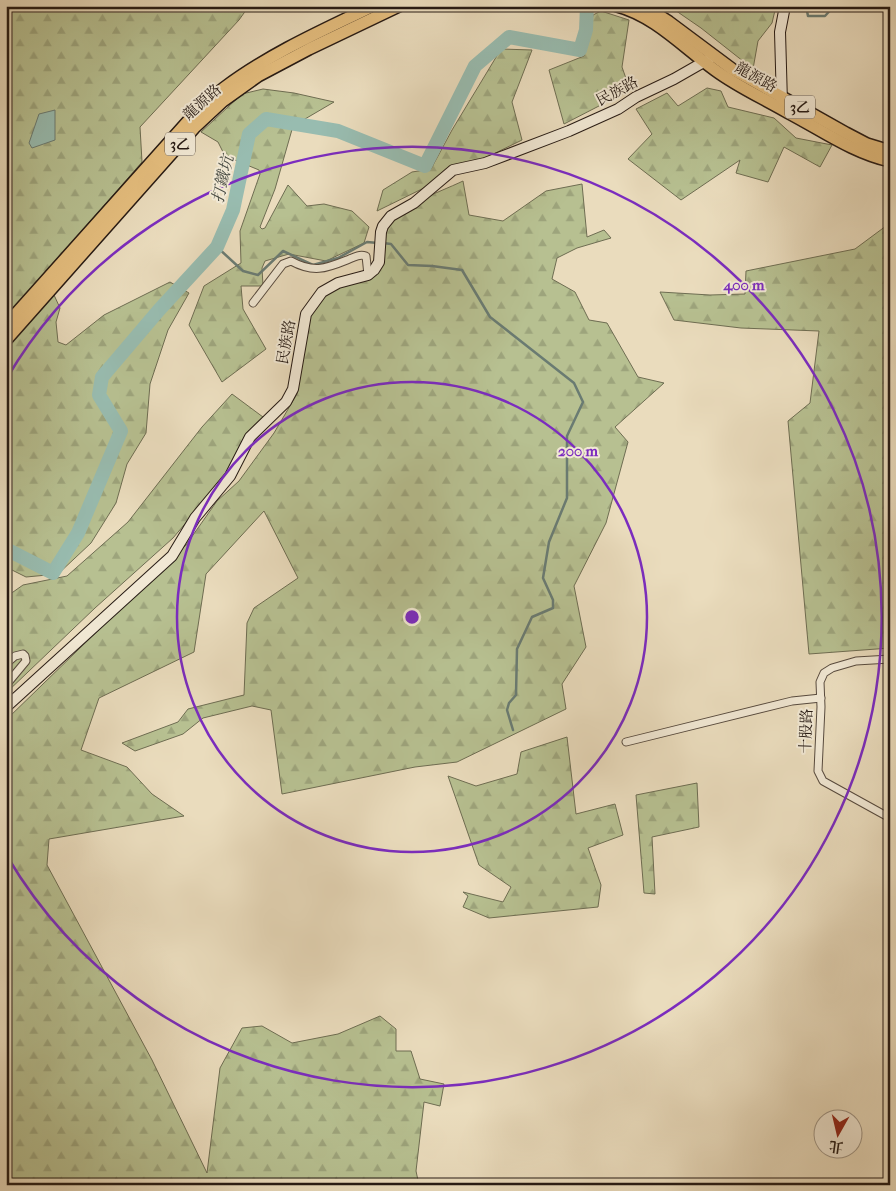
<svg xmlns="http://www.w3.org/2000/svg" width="896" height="1191" font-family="'IM FELL French Canon','Noto Serif TC',serif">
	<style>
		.forest { fill: url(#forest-firs); stroke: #6e6d52 }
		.water { fill: #98bcb0; stroke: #6a7b72 }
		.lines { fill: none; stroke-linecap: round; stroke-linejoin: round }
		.stream { stroke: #6a7b72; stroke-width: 2.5 }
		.river { stroke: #98bcb0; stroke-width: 14 }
		.street-casing { stroke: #574a3e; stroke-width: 9 }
		.secondary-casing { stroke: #261a14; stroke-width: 12 }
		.primary-casing { stroke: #261a14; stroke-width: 14 }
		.street { stroke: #f1e8d4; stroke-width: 7 }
		.secondary { stroke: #f1e8d4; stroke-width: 10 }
		.primary { stroke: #e5be7e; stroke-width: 11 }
		.ring { fill: none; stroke: #7b2cbf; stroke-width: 2.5 }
		.labels { text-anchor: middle; stroke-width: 4; stroke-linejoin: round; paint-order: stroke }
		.shield { fill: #f1e8d4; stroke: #63584e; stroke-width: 1 }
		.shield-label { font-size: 14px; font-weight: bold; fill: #261a14 }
		.street-label { font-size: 15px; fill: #261a14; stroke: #f1e8d4 }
		.water-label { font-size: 16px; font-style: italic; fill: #484b43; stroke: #f1e8d4 }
		.centre { fill: #7b2cbf; stroke: #f1e8d4; stroke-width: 2.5 }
		.ring-label { font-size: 15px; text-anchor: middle; font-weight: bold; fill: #7b2cbf; stroke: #f1e8d4; stroke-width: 4; stroke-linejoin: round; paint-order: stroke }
	</style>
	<defs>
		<pattern id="forest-firs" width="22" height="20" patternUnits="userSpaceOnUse" patternTransform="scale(1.25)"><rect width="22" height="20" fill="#b7c091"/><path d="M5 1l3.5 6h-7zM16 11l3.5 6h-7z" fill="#9da47c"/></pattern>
	</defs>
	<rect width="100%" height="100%" fill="#eadcbd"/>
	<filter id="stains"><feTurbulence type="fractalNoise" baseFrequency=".004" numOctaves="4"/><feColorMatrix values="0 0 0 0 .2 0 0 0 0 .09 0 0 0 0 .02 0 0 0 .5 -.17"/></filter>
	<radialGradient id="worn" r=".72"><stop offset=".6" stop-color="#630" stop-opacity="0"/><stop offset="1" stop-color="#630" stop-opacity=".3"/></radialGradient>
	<g class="forest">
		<polygon points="6,6 249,6 239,20 140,127 142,162 6,318"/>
		<polygon points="669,6 776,6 772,23 758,41 753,69 701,28"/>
		<polygon points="601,11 629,20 622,67 630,90 564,124 549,70 584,56 593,15"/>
		<polygon points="501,49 532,50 512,102 522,140 377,211 383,190 412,172 431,169 452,130"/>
		<polygon points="707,88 721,91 728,107 774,118 796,138 832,145 820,167 784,147 768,182 736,173 740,160 681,200 628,159 652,134 636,109 667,93 678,106"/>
		<polygon points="263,89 294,93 334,102 293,126 275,189 260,227 262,229 265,228 288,185 307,206 324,204 352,211 369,227 364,243 326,261 289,254 265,261 262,268 263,286 241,286 243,309 266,349 222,382 189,325 204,286 241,263 240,231 260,174 259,170 225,156 218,142 201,132 242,94"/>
		<path d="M 463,181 L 469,215 L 503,221 L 546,191 L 582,184 L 587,237 L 604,230 L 611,238 L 577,248 L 557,258 L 552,279 L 575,292 L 589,320 L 607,323 L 638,377 L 664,383 L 615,427 L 628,442 L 606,523 L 574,586 L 586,647 L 562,684 L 566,709 L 457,762 L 415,767 L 282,794 L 271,710 L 252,706 L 203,718 L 183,734 L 135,751 L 122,743 L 178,722 L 188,709 L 244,695 L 247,623 L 254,608 L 298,578 L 264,511 L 206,574 L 194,652 L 99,698 L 81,750 L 127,767 L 152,794 L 184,816 L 49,839 L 47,865 L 152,1060 L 207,1173 L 220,1068 L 242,1028 L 262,1026 L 292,1043 L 338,1034 L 380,1016 L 396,1029 L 396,1051 L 411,1051 L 420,1079 L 444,1084 L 440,1106 L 424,1102 L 416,1171 L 419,1185 L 6,1185 L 6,720 L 186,545 L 217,501 L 239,481 L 274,433 L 297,394 L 301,349 L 309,318 L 323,294 L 375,270 C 376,259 376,245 380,235 C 391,208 438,193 463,181 Z"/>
		<polygon points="890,223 890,648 809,654 788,421 810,403 819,331 741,328 674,320 660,292 710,295 745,294 746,271 855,249"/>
		<polygon points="170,282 189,293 168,330 150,384 146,433 127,464 116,503 91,543 58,574 26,577 6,567 6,344 54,295 60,308 56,322 58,342 66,345 104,315"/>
		<polygon points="232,394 267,420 223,479 173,538 95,608 6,693 6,597 23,585 67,576 128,522 202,427"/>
		<polygon points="567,737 576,814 615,804 623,835 588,848 601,885 598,907 489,918 463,907 468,896 463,892 503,902 511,887 479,865 448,776 476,786 517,774 521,752"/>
		<polygon points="697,783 699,827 652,837 655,894 644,893 636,795"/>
	</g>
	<polygon class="water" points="55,110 55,140 32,148 29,143 39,114"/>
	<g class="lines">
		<g class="stream">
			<polyline points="806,6 808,16 825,16 834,6"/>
			<polyline points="383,243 391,244 408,265 432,266 462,270 490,317 574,383 583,402 567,436 567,498 549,542 543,578 553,600 553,608 532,617 517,649 516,695 509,703 507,710 513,730"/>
			<polyline points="217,247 243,271 258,275 283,251 313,265 338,258 367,242 378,243"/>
		</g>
		<polyline class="river" points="6,549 53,573 78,533 121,431 99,395 102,377 159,310 217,247 233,210 249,134 266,119 338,131 425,166 475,66 509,37 580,50 586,30 587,6"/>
		<defs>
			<g id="street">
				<path d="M 253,303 L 283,264 L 291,261 C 313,273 325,269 347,260 C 354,257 359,254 366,256 L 368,275"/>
				<polyline points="890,659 856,661 832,668 824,673 820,682 821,707 818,771 823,781 890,818"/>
				<polyline points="6,664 15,656 23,654 25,656 26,661 6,685"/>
				<polyline points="626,742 792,701 821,698"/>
			</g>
			<g id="secondary">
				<polyline points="782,103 780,32 785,6"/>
				<polyline points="6,707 172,556 195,518 230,476 250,437 286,402 293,389 306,314 322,292 338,283 368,275 374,270 379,262 381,232 383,226 391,216 414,203 453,170 485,163 569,131 618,109 636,97 674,79 709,59"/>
			</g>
			<g id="primary">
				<path d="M 617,6 C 655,16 684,48 715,70 C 738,87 763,98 787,112 C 820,129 853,153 890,161"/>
				<polyline points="644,6 669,22 732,69 846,133 867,144 890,151"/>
				<path d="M 6,325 L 190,119 C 201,109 212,97 224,88 C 269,54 323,30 373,6"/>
				<polyline points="6,340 194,128 223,101 258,76 309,49 399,6"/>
			</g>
		</defs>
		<use href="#street" class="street-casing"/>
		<use href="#secondary" class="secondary-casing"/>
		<use href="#primary" class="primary-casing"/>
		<use href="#street" class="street"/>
		<use href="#secondary" class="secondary"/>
		<use href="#primary" class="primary"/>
	</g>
	<g class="ring">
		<circle cx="412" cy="617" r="235"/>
		<path d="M7 378A470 470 0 1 1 7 856"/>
	</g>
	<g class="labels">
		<g class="shield">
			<rect x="785" y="95.5" width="30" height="23" rx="4"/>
			<rect x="165" y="132.5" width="30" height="23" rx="4"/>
		</g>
		<g class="shield-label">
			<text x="800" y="112">3乙</text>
			<text x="180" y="149">3乙</text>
		</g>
		<g class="street-label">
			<text transform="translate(756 77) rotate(29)" y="5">龍源路</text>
			<text transform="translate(617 91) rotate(-28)" y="5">民族路</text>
			<text transform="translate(202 102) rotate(-42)" y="5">龍源路</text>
			<text transform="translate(286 342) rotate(-80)" y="5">民族路</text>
			<text transform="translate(806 731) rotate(-88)" y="5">十股路</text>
		</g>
		<g class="water-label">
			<text transform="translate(222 179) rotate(-77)" y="6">打鐵坑</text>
		</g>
	</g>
	<circle cx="412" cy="617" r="8" class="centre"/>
	<g class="ring-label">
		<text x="744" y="290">400 m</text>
		<text x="578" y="456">200 m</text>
	</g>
	<rect width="896" height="1191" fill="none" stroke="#eadcbd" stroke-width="25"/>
	<rect x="8" y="8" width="881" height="1176" fill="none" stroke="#261a14" stroke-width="2.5"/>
	<rect x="12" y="12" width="871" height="1166" fill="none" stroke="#261a14"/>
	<g transform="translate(838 1134) rotate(188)"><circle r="24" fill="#f1e8d4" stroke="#a09687"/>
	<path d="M0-4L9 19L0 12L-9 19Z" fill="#8f2418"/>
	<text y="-8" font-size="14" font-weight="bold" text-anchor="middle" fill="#261a14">北</text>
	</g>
	<rect width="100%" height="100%" filter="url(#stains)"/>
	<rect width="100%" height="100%" fill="url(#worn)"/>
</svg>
